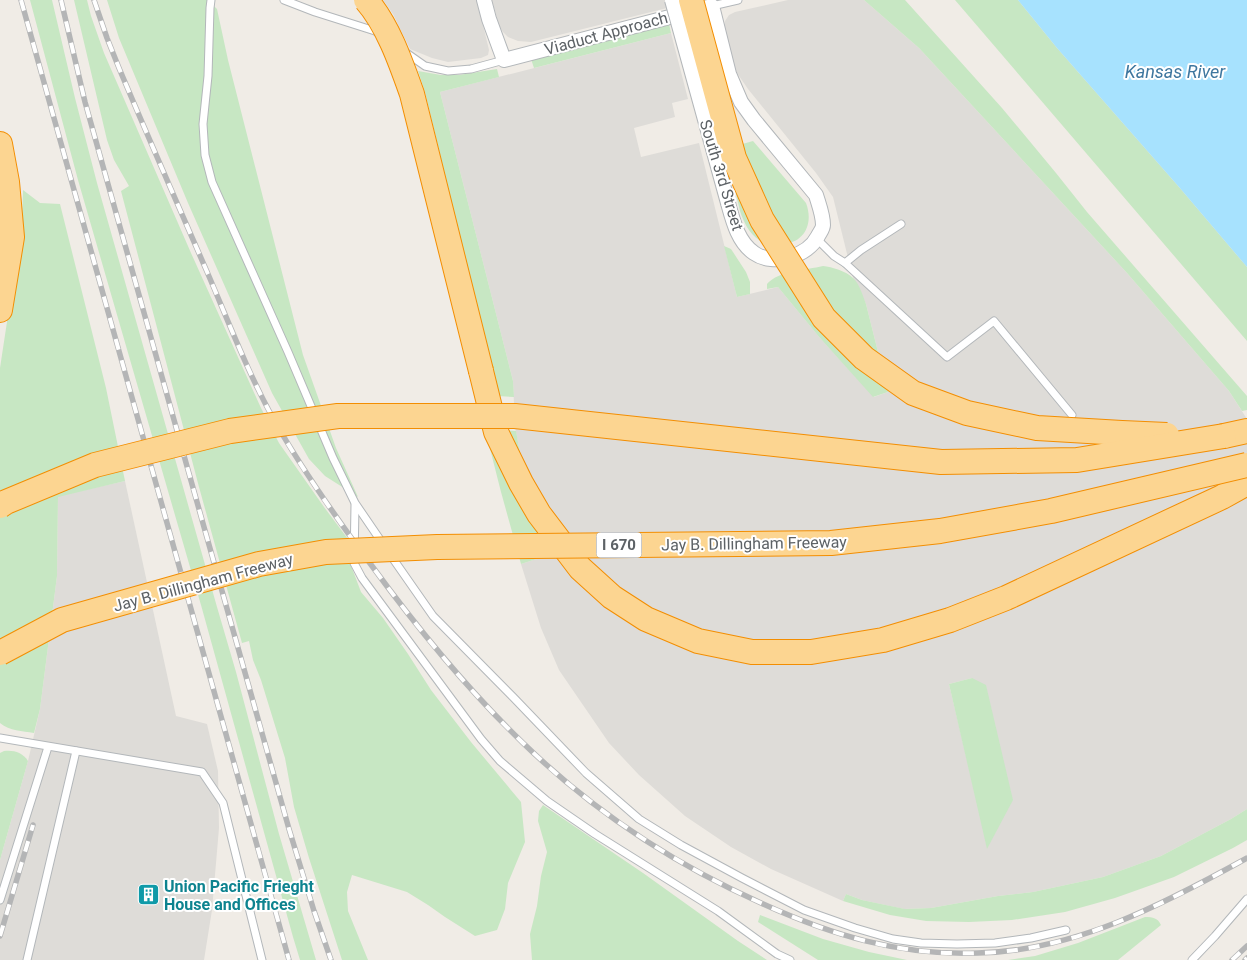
<svg xmlns="http://www.w3.org/2000/svg" width="1247" height="960" font-family="Roboto,sans-serif">
	<style>
		.industrial { fill: #dedcd8; fill-rule: evenodd }
		.green { fill: #c7e7c3 }
		.water { fill: #a7e2fe }
		.lines { fill: none; stroke-linecap: round; stroke-linejoin: round }
		.service-casing { stroke: #b3b7ba; stroke-width: 9 }
		.minor-casing { stroke: #b3b7ba; stroke-width: 16 }
		.motorway-casing { stroke: #f38e02; stroke-width: 26 }
		.service { stroke: #fff; stroke-width: 7 }
		.minor { stroke: #fff; stroke-width: 14 }
		.motorway { stroke: #fcd591; stroke-width: 24 }
		.rail-casing { stroke: #b4b5b6; stroke-width: 5.5 }
		.rail { stroke: #fff; stroke-width: 4; stroke-dasharray: 11; stroke-linecap: butt }
		.minor-bridge-casing { stroke: #b3b7ba; stroke-width: 16; stroke-linecap: butt }
		.motorway-bridge-casing { stroke: #f38e02; stroke-width: 26; stroke-linecap: butt }
		.minor-bridge { stroke: #fff; stroke-width: 14 }
		.motorway-bridge { stroke: #fcd591; stroke-width: 24 }
		.labels { text-anchor: middle; stroke-width: 4; stroke-linejoin: round; paint-order: stroke }
		.shield { fill: #fff; stroke: #8e9194; stroke-width: 1 }
		.shield-label { font-size: 15px; font-weight: bold; fill: #5d6266 }
		.street-label { font-size: 16px; fill: #5d6266; stroke: #fff }
		.culture-label { font-size: 16px; font-weight: bold; fill: #0d838f; stroke: #fff; text-anchor: start }
		.water-label { font-size: 18px; font-style: italic; fill: #3e779f; stroke: #fff }
	</style>
	<rect width="100%" height="100%" fill="#f0ece6"/>
	<g class="industrial">
		<polygon points="383,0 477,0 489,50 488,55 481,58 448,62 432,58 410,49 393,14"/>
		<polygon points="492,0 665,0 667,8 531,42 518,41 508,37 503,32 499,26"/>
		<path d="M 788,0 L 864,0 L 919,48 L 1127,273 L 1229,391 L 1247,419 L 1247,809 L 1231,819 L 1161,856 L 1103,877 L 1033,892 L 998,896 L 931,908 L 904,909 L 862,900 L 846,894 L 843,901 L 771,869 L 731,847 L 685,816 L 639,775 L 609,743 L 559,670 L 541,628 L 521,564 L 555,553 L 520,453 L 515,427 L 513,381 L 440,92 L 671,33 L 688,99 L 672,103 L 675,117 L 634,128 L 641,157 L 699,143 L 737,297 L 778,287 L 820,338 L 874,397 L 888,392 L 866,304 L 853,278 L 833,197 L 816,173 L 748,89 L 737,73 L 731,59 L 724,31 L 725,21 L 729,15 L 735,12 ZM 972,678 L 988,848 L 949,684 Z"/>
		<polygon points="125,481 176,716 207,724 218,771 219,828 212,910 204,960 0,960 0,860 28,761 40,709 57,576 58,496"/>
	</g>
	<g class="green">
		<polygon points="30,0 52,0 75,98 97,183 217,607 236,672 279,834 316,960 300,960 293,937 201,605 78,180"/>
		<polygon points="74,0 87,0 91,16 104,53 191,253 261,408 279,443 324,507 351,543 350,563 361,592 383,618 408,654 431,690 471,742 521,802 525,842 508,883 505,909 497,930 475,936 445,917 428,905 407,892 352,875 347,892 348,911 368,960 342,960 309,858 294,807 285,758 261,680 253,660 249,641 242,643 199,487 121,191 129,186 114,160 107,140"/>
		<polygon points="107,0 208,0 217,9 228,60 303,355 336,448 358,497 325,476 309,459 272,393 188,203 119,38"/>
		<polygon points="864,0 905,0 1002,108 1056,173 1087,212 1247,396 1247,410 1242,411 1229,391 1127,273 919,48"/>
		<polygon points="955,0 1018,0 1057,48 1179,187 1247,267 1247,341"/>
		<polygon points="669,24 671,33 534,68 531,59"/>
		<polygon points="497,69 499,77 440,92 513,381 514,397 498,396 425,92 418,71 441,75 459,75"/>
		<path d="M 753,141 L 806,203 C 814,224 804,244 781,244 C 773,245 766,244 759,240 C 749,233 744,223 740,211 L 725,149 Z"/>
		<path d="M 23,190 L 40,203 L 60,204 L 106,388 L 125,481 L 58,497 L 57,576 L 40,709 L 34,733 C 22,731 10,731 0,723 L 0,368 L 22,223 Z"/>
		<polygon points="724,246 731,249 746,272 750,282 750,294 737,297"/>
		<path d="M 823,266 C 832,267 846,271 853,278 C 859,283 863,296 866,304 L 888,392 L 873,397 L 820,338 L 778,287 L 767,289 L 767,284 C 778,271 806,270 823,266 Z"/>
		<polygon points="485,429 516,431 520,453 555,553 521,564 501,492"/>
		<polygon points="972,678 986,685 1013,800 987,849 949,684"/>
		<path d="M 4,751 C 14,750 22,752 28,761 L 0,860 L 0,753 Z"/>
		<polygon points="543,805 643,873 738,941 767,960 532,960 530,934 537,906 541,876 547,852 538,821 539,811"/>
		<polygon points="1247,809 1247,840 1233,848 1174,877 1115,898 1065,912 1012,920 969,922 926,921 890,915 843,901 846,894 862,900 905,909 931,908 998,896 1033,892 1103,877 1161,856 1231,819"/>
		<polygon points="760,915 823,939 869,952 907,960 818,960 758,922"/>
		<path d="M 1145,917 C 1153,917 1158,918 1161,925 L 1118,960 L 1008,960 L 1035,956 L 1078,943 Z"/>
	</g>
	<polygon class="water" points="1018,0 1247,0 1247,267 1179,187 1057,48"/>
	<g class="lines">
		<defs>
			<g id="service">
				<polyline points="211,0 210,8 208,76 203,124 205,155 212,182 288,352 333,458 355,503 383,544"/>
				<polyline points="284,0 315,12 375,31 379,34"/>
				<polyline points="712,6 738,0"/>
				<polyline points="405,52 425,66 448,71 471,69 504,60"/>
				<polyline points="817,239 834,256 845,263 947,357 994,321 1072,415"/>
				<polyline points="845,263 861,250 901,224"/>
				<polyline points="355,505 354,563 362,578 481,739 500,761 547,801 595,834 718,911 777,954 790,960"/>
				<polyline points="389,553 433,616 513,697 586,773 639,819 681,845 742,878 804,910 855,928 893,939 921,943 957,944 995,943 1031,938 1066,930"/>
				<polyline points="0,738 202,772 223,803 262,960"/>
				<polyline points="0,900 48,747"/>
				<polyline points="27,960 76,751"/>
				<polyline points="1192,960 1215,936 1247,899"/>
			</g>
			<path id="minor" d="M 484,0 L 489,19 L 504,60 L 712,6 L 729,74 L 741,102 L 754,120 L 816,195 C 819,205 823,215 823,225 C 823,229 820,232 818,236 C 808,256 774,267 754,253 C 738,242 733,221 728,203"/>
			<g id="motorway">
				<polyline points="0,144 7,182 12,237 0,310"/>
				<polyline points="481,371 496,432 521,483 539,514 580,568 612,597 646,619 698,641 752,652 811,652 883,640 950,620 1006,598 1222,497 1247,483"/>
				<polyline points="1224,436 1247,431"/>
			</g>
		</defs>
		<use href="#service" class="service-casing"/>
		<use href="#minor" class="minor-casing"/>
		<use href="#motorway" class="motorway-casing"/>
		<use href="#service" class="service"/>
		<use href="#minor" class="minor"/>
		<use href="#motorway" class="motorway"/>
		<defs>
			<g id="rail">
				<polyline points="21,0 289,960"/>
				<polyline points="61,0 85,102 204,527 289,829 314,911 331,960"/>
				<path d="M 94,0 L 107,38 L 119,68 C 148,137 178,205 208,274 C 229,323 248,373 274,420 C 303,471 337,519 372,566 C 418,629 467,689 523,743 C 592,810 674,864 761,903 C 831,935 900,956 978,953 C 1075,951 1164,904 1247,858"/>
				<polyline points="0,936 33,825"/>
				<polyline points="1232,960 1247,946"/>
				<polyline points="1245,960 1247,958"/>
			</g>
		</defs>
		<use href="#rail" class="rail-casing"/>
		<use href="#rail" class="rail"/>
		<defs>
			<polyline id="minor-bridge" points="672,0 728,203"/>
			<g id="motorway-bridge">
				<path d="M 366,0 C 388,25 401,63 412,94 L 481,371"/>
				<polyline points="691,0 734,158 762,220 824,318 864,358 913,393 967,413 1037,428 1122,433 1167,435"/>
				<polyline points="0,506 6,502 95,465 230,431 338,416 515,416 941,462 1077,460 1224,436"/>
				<polyline points="0,653 62,620 259,564 326,552 437,547 831,543 940,531 1051,511 1247,465"/>
			</g>
		</defs>
		<use href="#minor-bridge" class="minor-bridge-casing"/>
		<use href="#motorway-bridge" class="motorway-bridge-casing"/>
		<use href="#minor-bridge" class="minor-bridge"/>
		<use href="#motorway-bridge" class="motorway-bridge"/>
	</g>
	<defs>
		<symbol id="building-square" viewBox="-11 -11 22 22"><rect x="-9" y="-9" width="18" height="18" rx="4" fill="#0f9aa8" stroke="#fff"/><path d="M-4-6H4V6H1V3H-1V6H-4ZM-2.5-4.3h1.7v1.8h-1.7ZM.8-4.3h1.7v1.8H.8ZM-2.5-1h1.7V.8h-1.7ZM.8-1h1.7V.8H.8Z" fill="#fff"/></symbol>
	</defs>
	<g fill-rule="evenodd">
		<use href="#building-square" x="136" y="882" width="25" height="25"/>
	</g>
	<g class="labels">
		<rect class="shield" x="596.5" y="532.5" width="45" height="25" rx="4"/>
		<g class="shield-label">
			<text x="619" y="550">I 670</text>
		</g>
		<g class="street-label">
			<text transform="translate(606 33) rotate(-15)" y="6">Viaduct Approach</text>
			<text transform="translate(722 175) rotate(73)" y="6">South 3rd Street</text>
			<text transform="translate(754 543) rotate(-1)" y="6">Jay B. Dillingham Freeway</text>
			<text transform="translate(203 582) rotate(-15)" y="6">Jay B. Dillingham Freeway</text>
		</g>
		<g class="culture-label">
			<text x="164" y="892">Union Pacific Frieght<tspan x="164" dy="18">House and Offices</tspan></text>
		</g>
		<g class="water-label">
			<text x="1175" y="78">Kansas River</text>
		</g>
	</g>
</svg>
